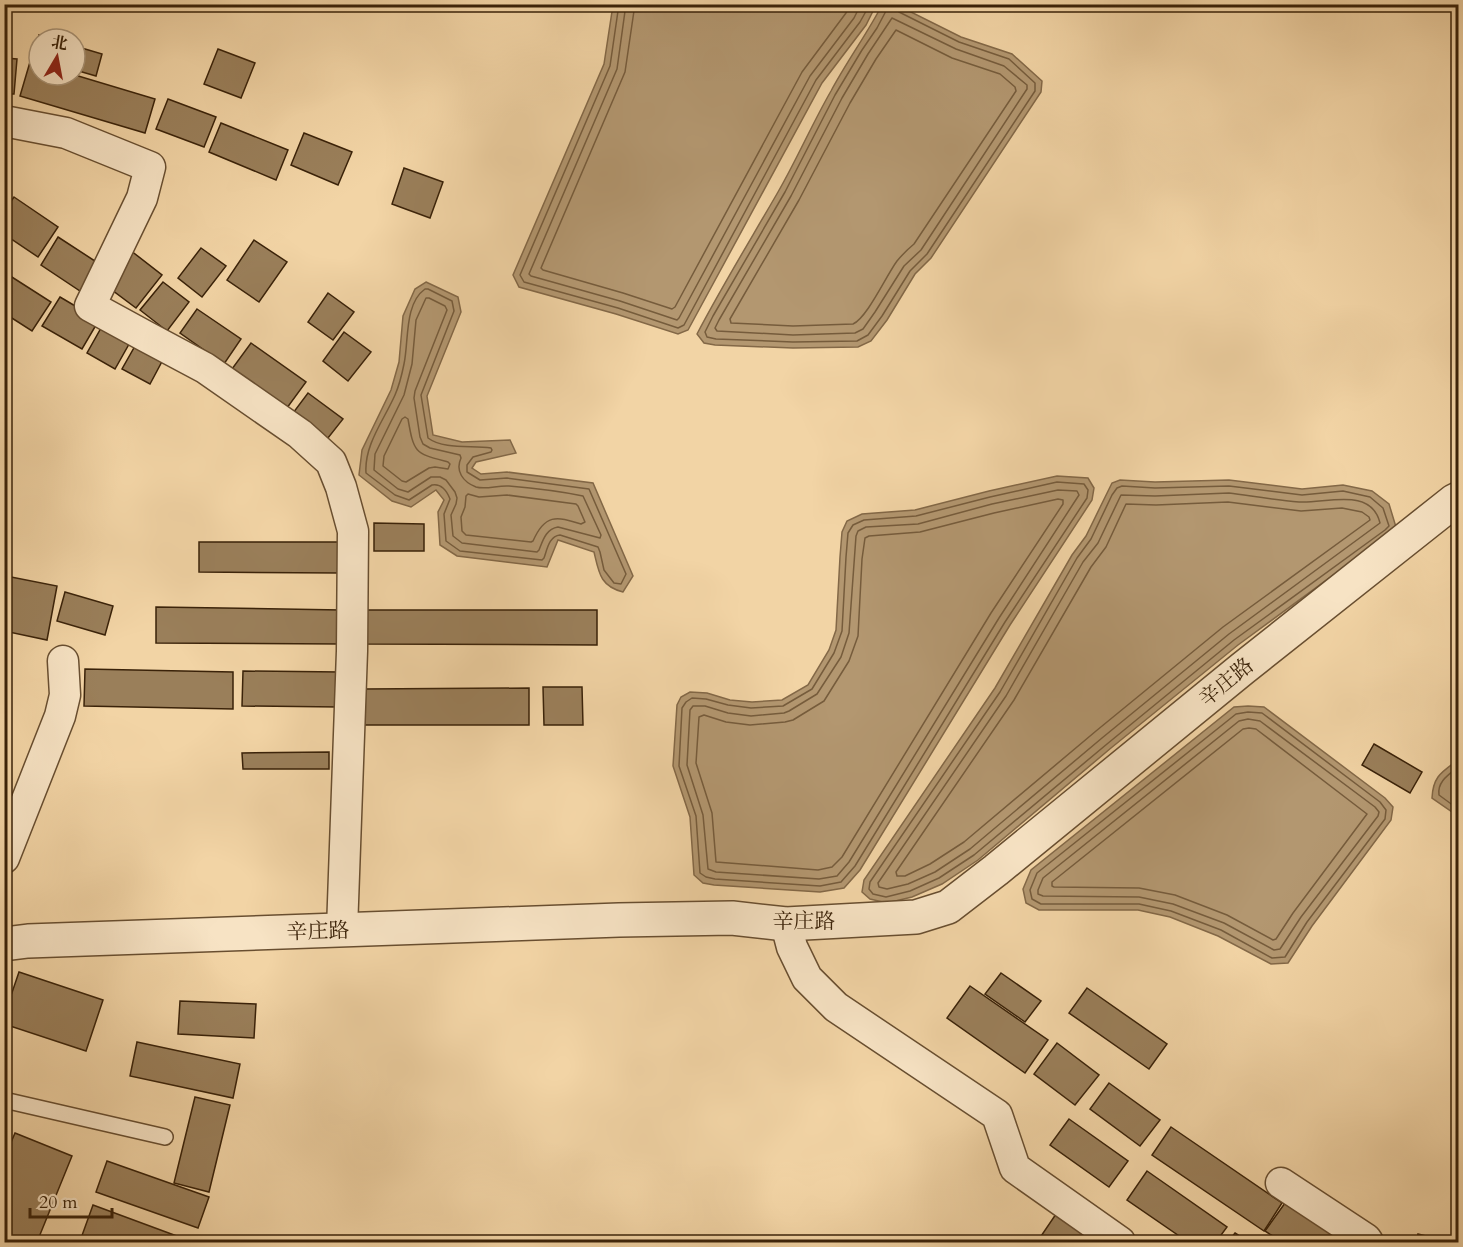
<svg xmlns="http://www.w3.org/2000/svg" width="1463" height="1247" font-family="Cardo,'Noto Serif SC',serif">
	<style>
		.water { fill: #b39770; stroke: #836847; stroke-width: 1.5 }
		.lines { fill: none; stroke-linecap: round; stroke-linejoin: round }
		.shore { stroke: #765c3c; stroke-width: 1.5 }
		.building { fill: #9a7f5a; stroke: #3a2209; stroke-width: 1.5 }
		.service-casing { stroke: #684e30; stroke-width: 18 }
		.minor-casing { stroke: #684e30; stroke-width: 33 }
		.tertiary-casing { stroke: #684e30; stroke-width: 36 }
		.service { stroke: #f7e3c4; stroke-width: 15 }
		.minor { stroke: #f7e3c4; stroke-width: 30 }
		.tertiary { stroke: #f7e3c4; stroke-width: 33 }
		.labels { text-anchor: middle; stroke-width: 4.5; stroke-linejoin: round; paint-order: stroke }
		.street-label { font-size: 21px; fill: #3a2209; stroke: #f7e3c4 }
	</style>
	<rect width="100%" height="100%" fill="#f2d4a5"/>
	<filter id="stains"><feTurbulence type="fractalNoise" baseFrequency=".00333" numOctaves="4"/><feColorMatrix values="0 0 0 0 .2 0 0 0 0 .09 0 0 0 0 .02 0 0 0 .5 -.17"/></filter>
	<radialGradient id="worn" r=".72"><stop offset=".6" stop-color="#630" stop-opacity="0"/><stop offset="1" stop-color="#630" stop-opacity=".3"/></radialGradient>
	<g class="water">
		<polygon points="613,5 876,5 866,25 822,83 688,330 678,334 616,314 519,287 513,275 604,64"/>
		<path d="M 882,5 L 897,5 L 961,37 L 1012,54 L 1042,81 L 1041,92 L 931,258 L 915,274 L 887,320 L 871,341 L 858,347 L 793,348 L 715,345 L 704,343 L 697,334 C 722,286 751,239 778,192 C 797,159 812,124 831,91 C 847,61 867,34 882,5 Z"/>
		<path d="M 426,282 L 458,297 L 461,312 L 427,396 L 433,435 L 462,442 L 510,440 L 516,453 L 476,462 L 472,468 L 481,474 L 507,472 L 593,483 L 633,576 L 623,592 C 600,586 599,573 594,552 L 558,540 L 547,567 L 457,556 L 440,545 L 438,512 L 444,500 L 436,490 L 411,507 L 392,501 L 359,475 L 362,450 L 391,390 L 399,362 L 403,316 L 415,289 Z"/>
		<polygon points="1057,476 1088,478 1094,488 1092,500 1010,625 860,870 844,888 820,892 714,885 703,883 694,875 690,817 673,766 677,705 681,697 690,692 707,693 730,700 752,702 782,700 808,685 829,650 836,630 840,557 842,532 847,521 862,514 915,510 989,491"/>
		<polygon points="1120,480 1155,482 1229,480 1302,489 1343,485 1372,491 1389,504 1396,527 1389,534 1238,645 1111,748 978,860 942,884 912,897 887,903 870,899 862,892 864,880 995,688 1072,555 1086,536 1112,483"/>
		<polygon points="1248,706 1264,707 1385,798 1393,807 1391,820 1312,926 1288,963 1271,964 1218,936 1170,917 1138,910 1039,910 1026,903 1023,889 1031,870 1234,707"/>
		<path d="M 1458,760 L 1458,816 L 1432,798 C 1433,776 1442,772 1458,760 Z"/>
	</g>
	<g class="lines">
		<g class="shore">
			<polyline points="619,4 610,66 520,275 524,282 618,308 678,328 684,325 816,80 860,22 870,4"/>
			<polyline points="626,4 617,69 529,274 531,276 620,301 677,320 679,318 810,76 854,18 861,4"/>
			<polyline points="635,4 625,72 541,268 543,270 623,293 672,309 675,307 802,72 846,13 851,4"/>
			<polyline points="887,4 887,9 877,28 862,50 835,95 785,192 713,316 705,332 707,337 716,339 793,342 857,341 868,335 882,316 910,271 927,254 1035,91 1035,83 1009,59 959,42 899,12 896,9 896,4"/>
			<polygon points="892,18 956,49 1004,66 1027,85 1027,89 921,250 904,266 875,312 863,329 855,333 793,335 717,331 715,328 719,320 791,196 842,98 868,54"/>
			<path d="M 896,30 L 952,58 L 1000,74 L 1015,87 L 1016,91 L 914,244 C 908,249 902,255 897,261 C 886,276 867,318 853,324 L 793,326 L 731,323 L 730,319 L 799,200 L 850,103 L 876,59 Z"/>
			<path d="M 425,289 L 428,289 L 452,301 L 454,311 L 421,395 L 428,438 C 444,450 472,445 491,448 L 492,450 L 491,452 L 473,457 L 467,465 L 467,472 L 480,480 L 507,478 L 589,489 L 626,574 L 621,584 L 614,583 L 604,570 L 600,552 L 598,547 L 560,535 C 549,536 547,550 544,558 L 542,560 L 460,551 L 446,541 L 444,514 L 450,499 C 447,491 441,483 432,485 L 409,500 L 395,495 L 366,473 C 364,445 384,420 395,395 C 399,386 402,374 404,364 C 409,341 404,304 425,289 Z"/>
			<path d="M 426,298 L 429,298 L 445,306 L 447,310 L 415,391 L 414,398 L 420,437 L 423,444 L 430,448 L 460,455 L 461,458 C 455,471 463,482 476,487 C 486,490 498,485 509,486 C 533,488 559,491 583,496 L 601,535 L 600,538 L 558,527 C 546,529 543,540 539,550 L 537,552 L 462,543 L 453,536 L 451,515 L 456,504 L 457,498 L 455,492 L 446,480 L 440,477 L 431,477 L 408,492 L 398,489 L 374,470 L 375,454 L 404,395 L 412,364 L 416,320 Z"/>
			<path d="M 405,417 L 408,419 C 414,454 415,453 448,462 L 450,464 L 448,469 L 435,467 L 429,468 L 406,482 L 402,481 L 383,466 L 384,456 L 402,419 Z"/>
			<polygon points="1057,482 1084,484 1088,490 1087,498 1005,622 855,866 841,882 820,886 715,879 706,877 700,873 696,816 679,766 682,708 686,702 692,698 706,699 728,705 751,708 783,706 812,689 834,653 842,631 846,557 848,533 853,525 864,520 916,516 990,497"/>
			<polygon points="1122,486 1155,488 1229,486 1302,495 1343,491 1370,497 1383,508 1389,526 1385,530 1234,640 1107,744 974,855 939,878 910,891 886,897 873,894 869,889 870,882 1000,692 1077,558 1091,539 1112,495 1117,488"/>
			<polygon points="1058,490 1077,491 1079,495 999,618 849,862 837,876 819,879 716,872 708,869 703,815 687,765 690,710 693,706 705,706 728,713 751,716 784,713 789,711 817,694 841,657 849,633 856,536 858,531 866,527 918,524 992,504"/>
			<path d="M 1229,493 C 1252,496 1275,500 1299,502 C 1325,504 1371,486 1380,523 L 1229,634 L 1102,738 L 970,849 L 935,872 L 908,884 L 887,889 L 879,887 L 878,883 L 1006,696 L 1083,562 L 1098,543 L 1121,495 L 1155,496 Z"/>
			<path d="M 468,494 L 479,497 L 507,495 L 576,504 L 578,506 L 585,522 L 581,524 C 556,516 545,514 533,541 L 531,542 L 466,535 L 462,531 L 461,517 L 465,507 L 466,496 Z"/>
			<polygon points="1058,499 1063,500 1063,504 991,613 842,857 832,867 818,870 716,862 712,813 696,763 699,717 704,715 726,722 750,725 785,722 793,720 824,701 849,661 858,636 862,559 865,538 869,536 920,532 994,513"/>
			<polygon points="1228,502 1301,511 1342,508 1362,512 1369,517 1370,520 1223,627 1096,731 964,842 930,864 905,876 897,876 896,872 1014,700 1091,567 1106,547 1126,504 1156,505"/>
			<polygon points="1248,712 1262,713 1380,802 1386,810 1385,819 1307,922 1285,957 1272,958 1221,930 1171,911 1139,904 1041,904 1032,899 1030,890 1037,873 1236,714"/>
			<polygon points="1248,719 1260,721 1375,807 1379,812 1378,816 1301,917 1280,949 1274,950 1224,923 1173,904 1139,897 1043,896 1038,894 1038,890 1043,878 1239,721"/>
			<polygon points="1249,728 1256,729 1367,814 1293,913 1276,939 1273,940 1227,915 1175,895 1139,888 1054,887 1052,886 1052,882 1243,729"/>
			<path d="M 1458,767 C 1448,775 1437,782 1439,795 L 1458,809"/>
		</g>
	</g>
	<g class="building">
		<polygon points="39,35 51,39 39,39 39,59 33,58"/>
		<polygon points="75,46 102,54 96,76 75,70"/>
		<polygon points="218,49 255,63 241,98 204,84"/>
		<polygon points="4,58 17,59 14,94 4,94"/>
		<polygon points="30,62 39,64 39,75 75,75 155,99 145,133 20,96"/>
		<polygon points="168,99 216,117 204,147 156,129"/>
		<polygon points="221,123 288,150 276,180 209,152"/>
		<polygon points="304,133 352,152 338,185 291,165"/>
		<polygon points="404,168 443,182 430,218 392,204"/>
		<polygon points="14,197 58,227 38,257 4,234 4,211"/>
		<polygon points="58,237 98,263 80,291 41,265"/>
		<polygon points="254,240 287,262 259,302 227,280"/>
		<polygon points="201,248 226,266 202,297 178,278"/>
		<polygon points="130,250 162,275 136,308 104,284"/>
		<polygon points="4,272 51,302 32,331 4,313"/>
		<polygon points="163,282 189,302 167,331 140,310"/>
		<polygon points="328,293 354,312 333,340 308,322"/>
		<polygon points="60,297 99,320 82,349 42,326"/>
		<polygon points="197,309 241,339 224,364 180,333"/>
		<polygon points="105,321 133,337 115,369 87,353"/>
		<polygon points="344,332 371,352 348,381 323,361"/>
		<polygon points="139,339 166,354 150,384 122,369"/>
		<polygon points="251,343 306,382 284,412 229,373"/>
		<polygon points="308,393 343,419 324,443 290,417"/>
		<polygon points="374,523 424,524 424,551 374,551"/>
		<polygon points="199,542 340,542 340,573 199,572"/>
		<polygon points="6,576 57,586 47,640 4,631"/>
		<polygon points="65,592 113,606 105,635 57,621"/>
		<polygon points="156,607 341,610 341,644 156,643"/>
		<polygon points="367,610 597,610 597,645 367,644"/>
		<polygon points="85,669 233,672 233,709 84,706"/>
		<polygon points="243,671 340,672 339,707 242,706"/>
		<polygon points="543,687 582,687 583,725 544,725"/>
		<polygon points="529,688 529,725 364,725 364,689"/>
		<polygon points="1374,744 1422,772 1410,793 1362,765"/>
		<polygon points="329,752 329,769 243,769 242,753"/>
		<polygon points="19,972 103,1000 86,1051 4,1024 4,1016"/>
		<polygon points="1001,973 1041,1001 1025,1022 985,994"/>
		<polygon points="970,986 1048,1040 1025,1073 947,1018"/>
		<polygon points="1087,988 1167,1044 1149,1069 1069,1013"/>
		<polygon points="180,1001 256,1004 254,1038 178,1034"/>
		<polygon points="137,1042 240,1064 233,1098 130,1076"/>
		<polygon points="1057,1043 1099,1075 1075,1105 1034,1074"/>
		<polygon points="1109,1083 1160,1120 1140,1146 1090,1109"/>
		<polygon points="195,1097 230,1105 209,1192 174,1183"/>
		<polygon points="1069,1119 1128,1161 1109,1187 1050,1145"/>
		<polygon points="1171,1127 1282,1203 1264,1231 1152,1155"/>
		<polygon points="15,1133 72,1156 37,1242 4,1242 4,1159"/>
		<polygon points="107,1161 209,1197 198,1228 96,1192"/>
		<polygon points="1147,1171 1227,1227 1216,1242 1188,1242 1127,1200"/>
		<polygon points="1285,1203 1343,1242 1282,1242 1265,1231"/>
		<polygon points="93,1205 193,1242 83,1242 80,1241"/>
		<polygon points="1056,1214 1098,1242 1037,1242"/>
		<polygon points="1235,1233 1249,1242 1228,1242"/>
		<polygon points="1418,1234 1450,1242 1416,1242"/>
	</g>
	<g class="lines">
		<defs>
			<polyline id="service" points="4,1100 165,1137"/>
			<g id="minor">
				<polyline points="4,121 66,133 150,167 142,198 90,306 145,336 205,368 300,434 331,462 341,487 353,531 352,651 342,930"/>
				<polyline points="4,858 60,716 65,695 63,661"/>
				<polyline points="786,924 792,947 807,978 836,1007 997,1115 1015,1168 1120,1242"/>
				<polyline points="1281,1183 1366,1239 1368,1242"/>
			</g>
			<polyline id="tertiary" points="4,944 28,941 619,920 732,918 786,924 916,917 948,907 996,870 1242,669 1454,501 1458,499"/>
		</defs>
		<use href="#service" class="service-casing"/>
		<use href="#minor" class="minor-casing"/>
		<use href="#tertiary" class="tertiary-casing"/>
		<use href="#service" class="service"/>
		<use href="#minor" class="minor"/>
		<use href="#tertiary" class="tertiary"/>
	</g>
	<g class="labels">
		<g class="street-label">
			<text transform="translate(1226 682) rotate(-39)" y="7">辛庄路</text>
			<text x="804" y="928">辛庄路</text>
			<text transform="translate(318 931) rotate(-2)" y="7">辛庄路</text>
		</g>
	</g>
	<rect width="1463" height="1247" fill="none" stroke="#f2d4a5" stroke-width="24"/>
	<rect x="6" y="6" width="1451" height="1235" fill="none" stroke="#3a2209" stroke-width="3"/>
	<rect x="12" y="12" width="1439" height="1223" fill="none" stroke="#3a2209" stroke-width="1.5"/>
	<g transform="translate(57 57) rotate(10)"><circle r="28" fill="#f7e3c4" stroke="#ab9679" stroke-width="1.5"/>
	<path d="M0-4.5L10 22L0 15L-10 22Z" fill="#8f2418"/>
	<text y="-9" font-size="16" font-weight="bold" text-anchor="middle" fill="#3a2209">北</text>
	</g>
	<path d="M30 1208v9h82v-9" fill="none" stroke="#3a2209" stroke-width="3"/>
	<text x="39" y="1208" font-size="18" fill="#3a2209" stroke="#f7e3c4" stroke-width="4.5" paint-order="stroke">20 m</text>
	<rect width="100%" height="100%" filter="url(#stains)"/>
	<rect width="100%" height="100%" fill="url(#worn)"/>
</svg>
